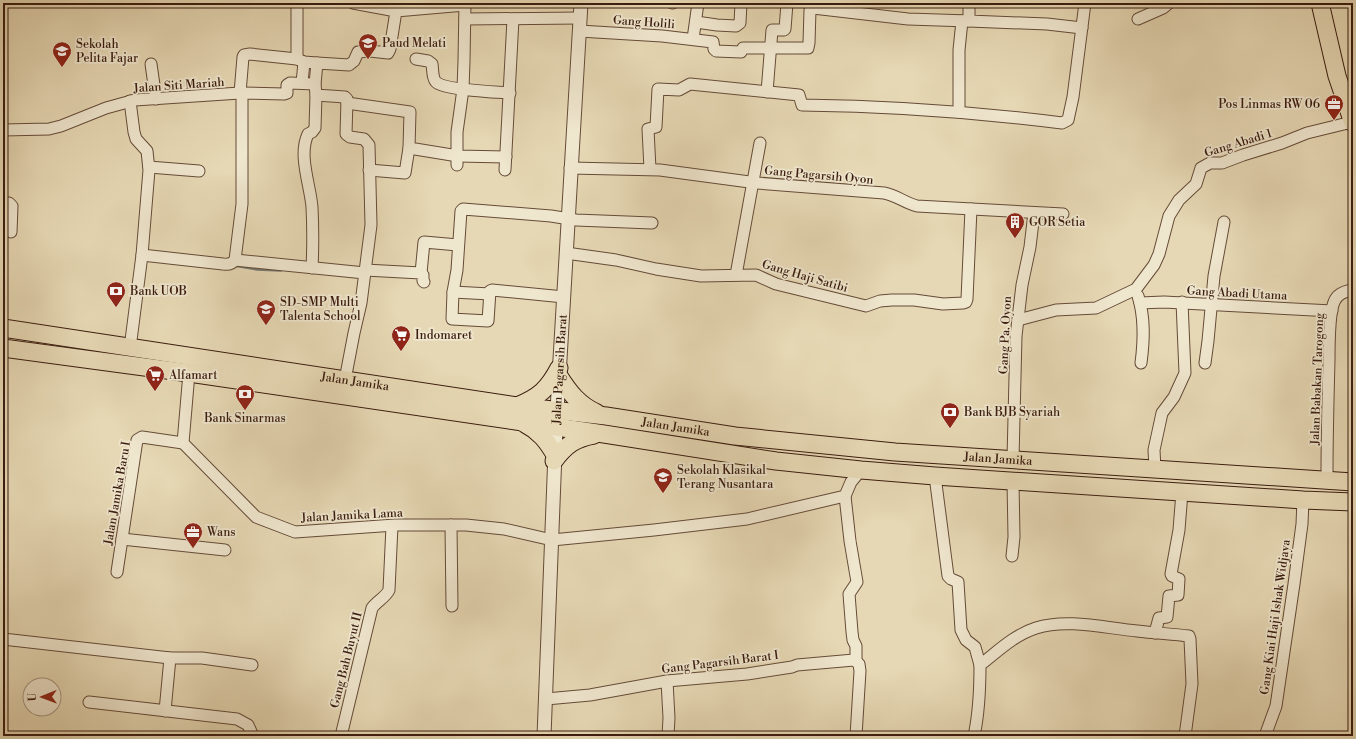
<svg xmlns="http://www.w3.org/2000/svg" width="1356" height="739" font-family="'Libre Bodoni',serif">
	<style>
		.lines { fill: none; stroke-linecap: round; stroke-linejoin: round }
		.stream { stroke: #747a74; stroke-width: 3.5 }
		.minor-casing { stroke: #654b38; stroke-width: 13 }
		.tertiary-casing { stroke: #654b38; stroke-width: 15 }
		.primary-casing { stroke: #3a1c0f; stroke-width: 19 }
		.minor { stroke: #efe6ce; stroke-width: 11 }
		.tertiary { stroke: #efe6ce; stroke-width: 13 }
		.primary { stroke: #e6d8b4; stroke-width: 17 }
		.labels { text-anchor: middle; stroke-width: 3.5; stroke-linejoin: round; paint-order: stroke }
		.street-label { font-size: 12px; fill: #3a1c0f; stroke: #efe6ce }
		.poi-label { font-size: 12px; fill: #3a1c0f; stroke: #efe6ce; text-anchor: start }
	</style>
	<rect width="100%" height="100%" fill="#e6d8b4"/>
	<filter id="stains"><feTurbulence type="fractalNoise" baseFrequency=".005" numOctaves="4"/><feColorMatrix values="0 0 0 0 .2 0 0 0 0 .09 0 0 0 0 .02 0 0 0 .5 -.17"/></filter>
	<radialGradient id="worn" r=".72"><stop offset=".6" stop-color="#630" stop-opacity="0"/><stop offset="1" stop-color="#630" stop-opacity=".3"/></radialGradient>
	<g class="lines">
		<polyline class="stream" points="234,265 257,269 281,270"/>
		<defs>
			<g id="minor">
				<polyline points="353,3 396,11"/>
				<polyline points="672,3 673,3"/>
				<polyline points="969,3 969,21 1047,24 1082,28"/>
				<polyline points="465,19 580,18"/>
				<polyline points="1138,19 1163,8 1169,3"/>
				<polyline points="696,22 717,25 736,26 740,23 741,3"/>
				<polyline points="579,31 662,36 713,42 714,49 716,51 741,52 743,48 808,48 809,43 810,10 813,8 908,19 969,21"/>
				<polyline points="693,39 698,3"/>
				<polyline points="297,59 297,3"/>
				<path d="M 416,59 L 428,61 L 432,64 C 433,70 432,78 436,82 C 444,90 496,92 510,93"/>
				<polyline points="151,64 156,99"/>
				<polyline points="302,83 304,62"/>
				<polyline points="767,92 772,30 784,30 785,29 787,3"/>
				<polyline points="240,93 243,57 244,55 250,54 297,59 304,62 317,63"/>
				<polyline points="347,103 410,112 409,148 458,156 506,157"/>
				<polyline points="959,112 959,50 962,21"/>
				<polyline points="3,130 49,129 61,126 106,108 135,100 240,93 284,94 287,93 287,85 290,83 315,84"/>
				<polyline points="457,165 457,132 463,89 464,61 465,3"/>
				<polyline points="149,167 199,171"/>
				<path d="M 570,168 L 660,170 L 757,183 L 884,193 C 896,195 905,203 917,206 L 1063,214"/>
				<path d="M 650,169 L 648,129 L 656,127 L 658,89 L 679,90 L 690,84 L 799,95 L 802,105 C 889,106 975,112 1062,123 L 1068,120 L 1073,97 L 1085,3"/>
				<polyline points="369,170 405,173 409,148"/>
				<polyline points="505,170 513,19"/>
				<polyline points="3,203 9,203 12,206 11,232"/>
				<polyline points="566,253 616,260 656,269 701,276 756,275 776,284 866,306 880,301 892,300 914,300 943,304 963,303 966,302 967,299 971,209"/>
				<path d="M 142,255 L 223,264 C 228,265 232,264 235,260 L 242,204 L 242,94"/>
				<polyline points="235,260 365,273"/>
				<path d="M 312,268 C 313,248 313,227 312,207 C 310,184 298,155 308,134 L 312,132 L 315,128 L 316,95"/>
				<polyline points="365,270 421,273 423,275 423,281 424,282"/>
				<polyline points="421,273 424,242 458,245"/>
				<polyline points="736,275 760,143"/>
				<polyline points="453,292 490,294"/>
				<path d="M 1138,296 C 1145,318 1144,340 1141,363"/>
				<polyline points="564,297 492,290 490,291 488,321 452,319 453,292 457,270 461,211 463,209 551,216 576,220 652,223"/>
				<polyline points="1140,303 1164,302 1332,311"/>
				<polyline points="1018,320 1056,310 1096,308 1136,289 1154,265 1159,254 1169,216 1179,200 1196,184 1201,168 1210,163 1222,163 1243,155 1282,143 1307,133 1352,122"/>
				<polyline points="130,348 142,255 149,170 147,151 136,139 134,132 130,101"/>
				<polyline points="1205,363 1208,341 1214,276 1224,222"/>
				<polyline points="189,373 183,443 256,517 295,532 395,525 466,525 504,529 552,540 654,530 747,519 845,496 851,482 861,470"/>
				<polyline points="345,380 354,333 361,303 371,225 369,145 364,139 350,137 346,134 347,99 345,97 316,95 315,84 317,63 349,65 354,61 358,52 370,51 388,53 390,49 396,11 465,5"/>
				<polyline points="1013,459 1016,336 1022,285 1030,247 1034,213"/>
				<polyline points="1155,469 1154,450 1162,413 1174,397 1185,373 1182,302"/>
				<polyline points="935,476 948,576 951,579 958,582 961,630 966,640 975,647 980,665"/>
				<path d="M 1328,481 L 1327,473 C 1327,435 1328,398 1329,360 C 1329,346 1329,314 1334,302 C 1337,294 1345,291 1353,290"/>
				<polyline points="845,496 850,541 857,582 849,594 852,632 853,640 856,646 856,661"/>
				<polyline points="451,525 452,606"/>
				<polyline points="122,539 225,550"/>
				<polyline points="1012,556 1014,537 1013,481"/>
				<polyline points="117,572 137,440 142,437 183,443"/>
				<polyline points="1155,633 1159,618 1167,617 1169,596 1178,595 1179,579 1172,576 1171,574 1179,530 1182,492"/>
				<polyline points="3,639 170,658 202,658 252,665"/>
				<polyline points="667,681 669,718 668,736"/>
				<polyline points="546,699 590,695 667,681 747,674 792,667 797,665 854,660 859,664 860,671 856,736"/>
				<polyline points="89,702 237,719 248,725 253,736"/>
				<polyline points="165,711 170,658"/>
				<path d="M 341,736 L 372,608 C 377,601 386,597 389,590 L 392,526"/>
				<path d="M 974,736 C 979,713 980,689 980,665 C 997,652 1014,635 1036,628 C 1067,618 1105,628 1137,631 C 1154,633 1171,634 1189,636 L 1190,639 L 1192,684 L 1185,736"/>
				<polyline points="1265,736 1276,706 1294,584 1302,524 1303,500"/>
			</g>
			<g id="tertiary">
				<path id="s1" d="M 544,736 L 556,427 L 581,3"/>
			</g>
			<g id="primary">
				<polyline points="1320,3 1337,76 1353,123"/>
				<path id="s2" d="M 3,328 L 517,406 L 606,416 L 735,436 L 895,452 L 1353,482"/>
				<polyline points="3,348 189,373 604,434 776,461 861,470 935,476 1303,500 1353,502"/>
				<path d="M 559,376 C 569,392 579,405 597,413"/>
				<path d="M 517,406 C 539,397 548,389 559,368"/>
				<path d="M 525,424 C 539,431 547,441 555,455"/>
				<path d="M 554,461 C 565,446 575,438 594,435"/>
			</g>
		</defs>
		<use href="#minor" class="minor-casing"/>
		<use href="#tertiary" class="tertiary-casing"/>
		<use href="#primary" class="primary-casing"/>
		<use href="#minor" class="minor"/>
		<use href="#tertiary" class="tertiary"/>
		<use href="#primary" class="primary"/>
	</g>
	<defs>
		<symbol id="school-pin" viewBox="-11 -11 22 30"><path d="M0 17L-7.5 6A9.5 9.5 0 1 1 7.5 6Z" fill="#8f2418" stroke="#efe6ce"/><path d="M0-5L7-2L0 1L-7-2ZM-4 1L0 2.5L4 1V4Q0 6-4 4Z" fill="#fff"/></symbol>
		<symbol id="office-pin" viewBox="-11 -11 22 30"><path d="M0 17L-7.5 6A9.5 9.5 0 1 1 7.5 6Z" fill="#8f2418" stroke="#efe6ce"/><path d="M-6-3h4V-5.5h4V-3h4V5H-6ZM-1-4.5V-3h2v-1.5ZM-6 0V1H6V0Z" fill="#fff"/></symbol>
		<symbol id="building-pin" viewBox="-11 -11 22 30"><path d="M0 17L-7.5 6A9.5 9.5 0 1 1 7.5 6Z" fill="#8f2418" stroke="#efe6ce"/><path d="M-4-6H4V6H1V3H-1V6H-4ZM-2.5-4.3h1.7v1.8h-1.7ZM.8-4.3h1.7v1.8H.8ZM-2.5-1h1.7V.8h-1.7ZM.8-1h1.7V.8H.8Z" fill="#fff"/></symbol>
		<symbol id="bank-pin" viewBox="-11 -11 22 30"><path d="M0 17L-7.5 6A9.5 9.5 0 1 1 7.5 6Z" fill="#8f2418" stroke="#efe6ce"/><path d="M-6-4H6V4H-6ZM0-2.3a2.3 2.3 0 1 0 0 4.6a2.3 2.3 0 1 0 0-4.6Z" fill="#fff"/></symbol>
		<symbol id="supermarket-pin" viewBox="-11 -11 22 30"><path d="M0 17L-7.5 6A9.5 9.5 0 1 1 7.5 6Z" fill="#8f2418" stroke="#efe6ce"/><path d="M-6-5.5h2.5l.6 2H6L4.5 2H-2.5L-4.4-4H-6ZM-1.5 3.2a1.3 1.3 0 1 0 .1 0ZM3 3.2a1.3 1.3 0 1 0 .1 0Z" fill="#fff"/></symbol>
	</defs>
	<g fill-rule="evenodd">
		<use href="#school-pin" x="357" y="32" width="22" height="30"/>
		<use href="#school-pin" x="51" y="40" width="22" height="30"/>
		<use href="#office-pin" x="1323" y="93" width="22" height="30"/>
		<use href="#building-pin" x="1004" y="211" width="22" height="30"/>
		<use href="#bank-pin" x="105" y="280" width="22" height="30"/>
		<use href="#school-pin" x="255" y="298" width="22" height="30"/>
		<use href="#supermarket-pin" x="390" y="324" width="22" height="30"/>
		<use href="#supermarket-pin" x="144" y="364" width="22" height="30"/>
		<use href="#bank-pin" x="234" y="383" width="22" height="30"/>
		<use href="#bank-pin" x="939" y="401" width="22" height="30"/>
		<use href="#school-pin" x="652" y="466" width="22" height="30"/>
		<use href="#office-pin" x="182" y="521" width="22" height="30"/>
	</g>
	<g class="labels">
		<g class="street-label">
			<text transform="translate(644 22) rotate(4)" y="4">Gang Holili</text>
			<text transform="translate(179 85) rotate(-4)" y="4">Jalan Siti Mariah</text>
			<text transform="translate(1238 143) rotate(-17)" y="4">Gang Abadi 1</text>
			<text transform="translate(819 175) rotate(5)" y="4">Gang Pagarsih Oyon</text>
			<text transform="translate(805 276) rotate(16)" y="4">Gang Haji Satibi</text>
			<text transform="translate(1237 293) rotate(3)" y="4">Gang Abadi Utama</text>
			<text transform="translate(1005 335) rotate(-87)" y="4">Gang Pa. Oyon</text>
			<text dy="4" stroke="none"><textPath href="#s1" startOffset="367">Jalan Pagarsih Barat</textPath></text>
			<text transform="translate(1317 379) rotate(-88)" y="4">Jalan Babakan Tarogong</text>
			<text dy="4" stroke="none"><textPath href="#s2" startOffset="356">Jalan Jamika</textPath></text>
			<text dy="4" stroke="none"><textPath href="#s2" startOffset="680">Jalan Jamika</textPath></text>
			<text dy="4" stroke="none"><textPath href="#s2" startOffset="1004">Jalan Jamika</textPath></text>
			<text transform="translate(117 493) rotate(-80)" y="4">Jalan Jamika Baru I</text>
			<text transform="translate(352 515) rotate(-3)" y="4">Jalan Jamika Lama</text>
			<text transform="translate(1275 617) rotate(-82)" y="4">Gang Kiai Haji Ishak Widjaya</text>
			<text transform="translate(346 660) rotate(-76)" y="4">Gang Bah Buyut II</text>
			<text transform="translate(720 662) rotate(-7)" y="4">Gang Pagarsih Barat I</text>
		</g>
		<g class="poi-label">
			<text x="382" y="47">Paud Melati</text>
			<text x="76" y="48">Sekolah<tspan x="76" dy="14">Pelita Fajar</tspan></text>
			<text x="1320" y="108" text-anchor="end">Pos Linmas RW 06</text>
			<text x="1029" y="226">GOR Setia</text>
			<text x="130" y="295">Bank UOB</text>
			<text x="280" y="306">SD-SMP Multi<tspan x="280" dy="14">Talenta School</tspan></text>
			<text x="415" y="339">Indomaret</text>
			<text x="169" y="379">Alfamart</text>
			<text x="964" y="416">Bank BJB Syariah</text>
			<text x="245" y="422" text-anchor="middle">Bank Sinarmas</text>
			<text x="677" y="474">Sekolah Klasikal<tspan x="677" dy="14">Terang Nusantara</tspan></text>
			<text x="207" y="536">Wans</text>
		</g>
	</g>
	<rect width="1356" height="739" fill="none" stroke="#e6d8b4" stroke-width="16"/>
	<rect x="4" y="4" width="1348" height="731" fill="none" stroke="#3a1c0f" stroke-width="2"/>
	<rect x="8" y="8" width="1340" height="723" fill="none" stroke="#3a1c0f"/>
	<g transform="translate(42 697) rotate(269)"><circle r="19" fill="#efe6ce" stroke="#a79582"/>
	<path d="M0-3L7 15L0 10L-7 15Z" fill="#8f2418"/>
	<text y="-6" font-size="11" font-weight="bold" text-anchor="middle" fill="#3a1c0f">U</text>
	</g>
	<rect width="100%" height="100%" filter="url(#stains)"/>
	<rect width="100%" height="100%" fill="url(#worn)"/>
</svg>
